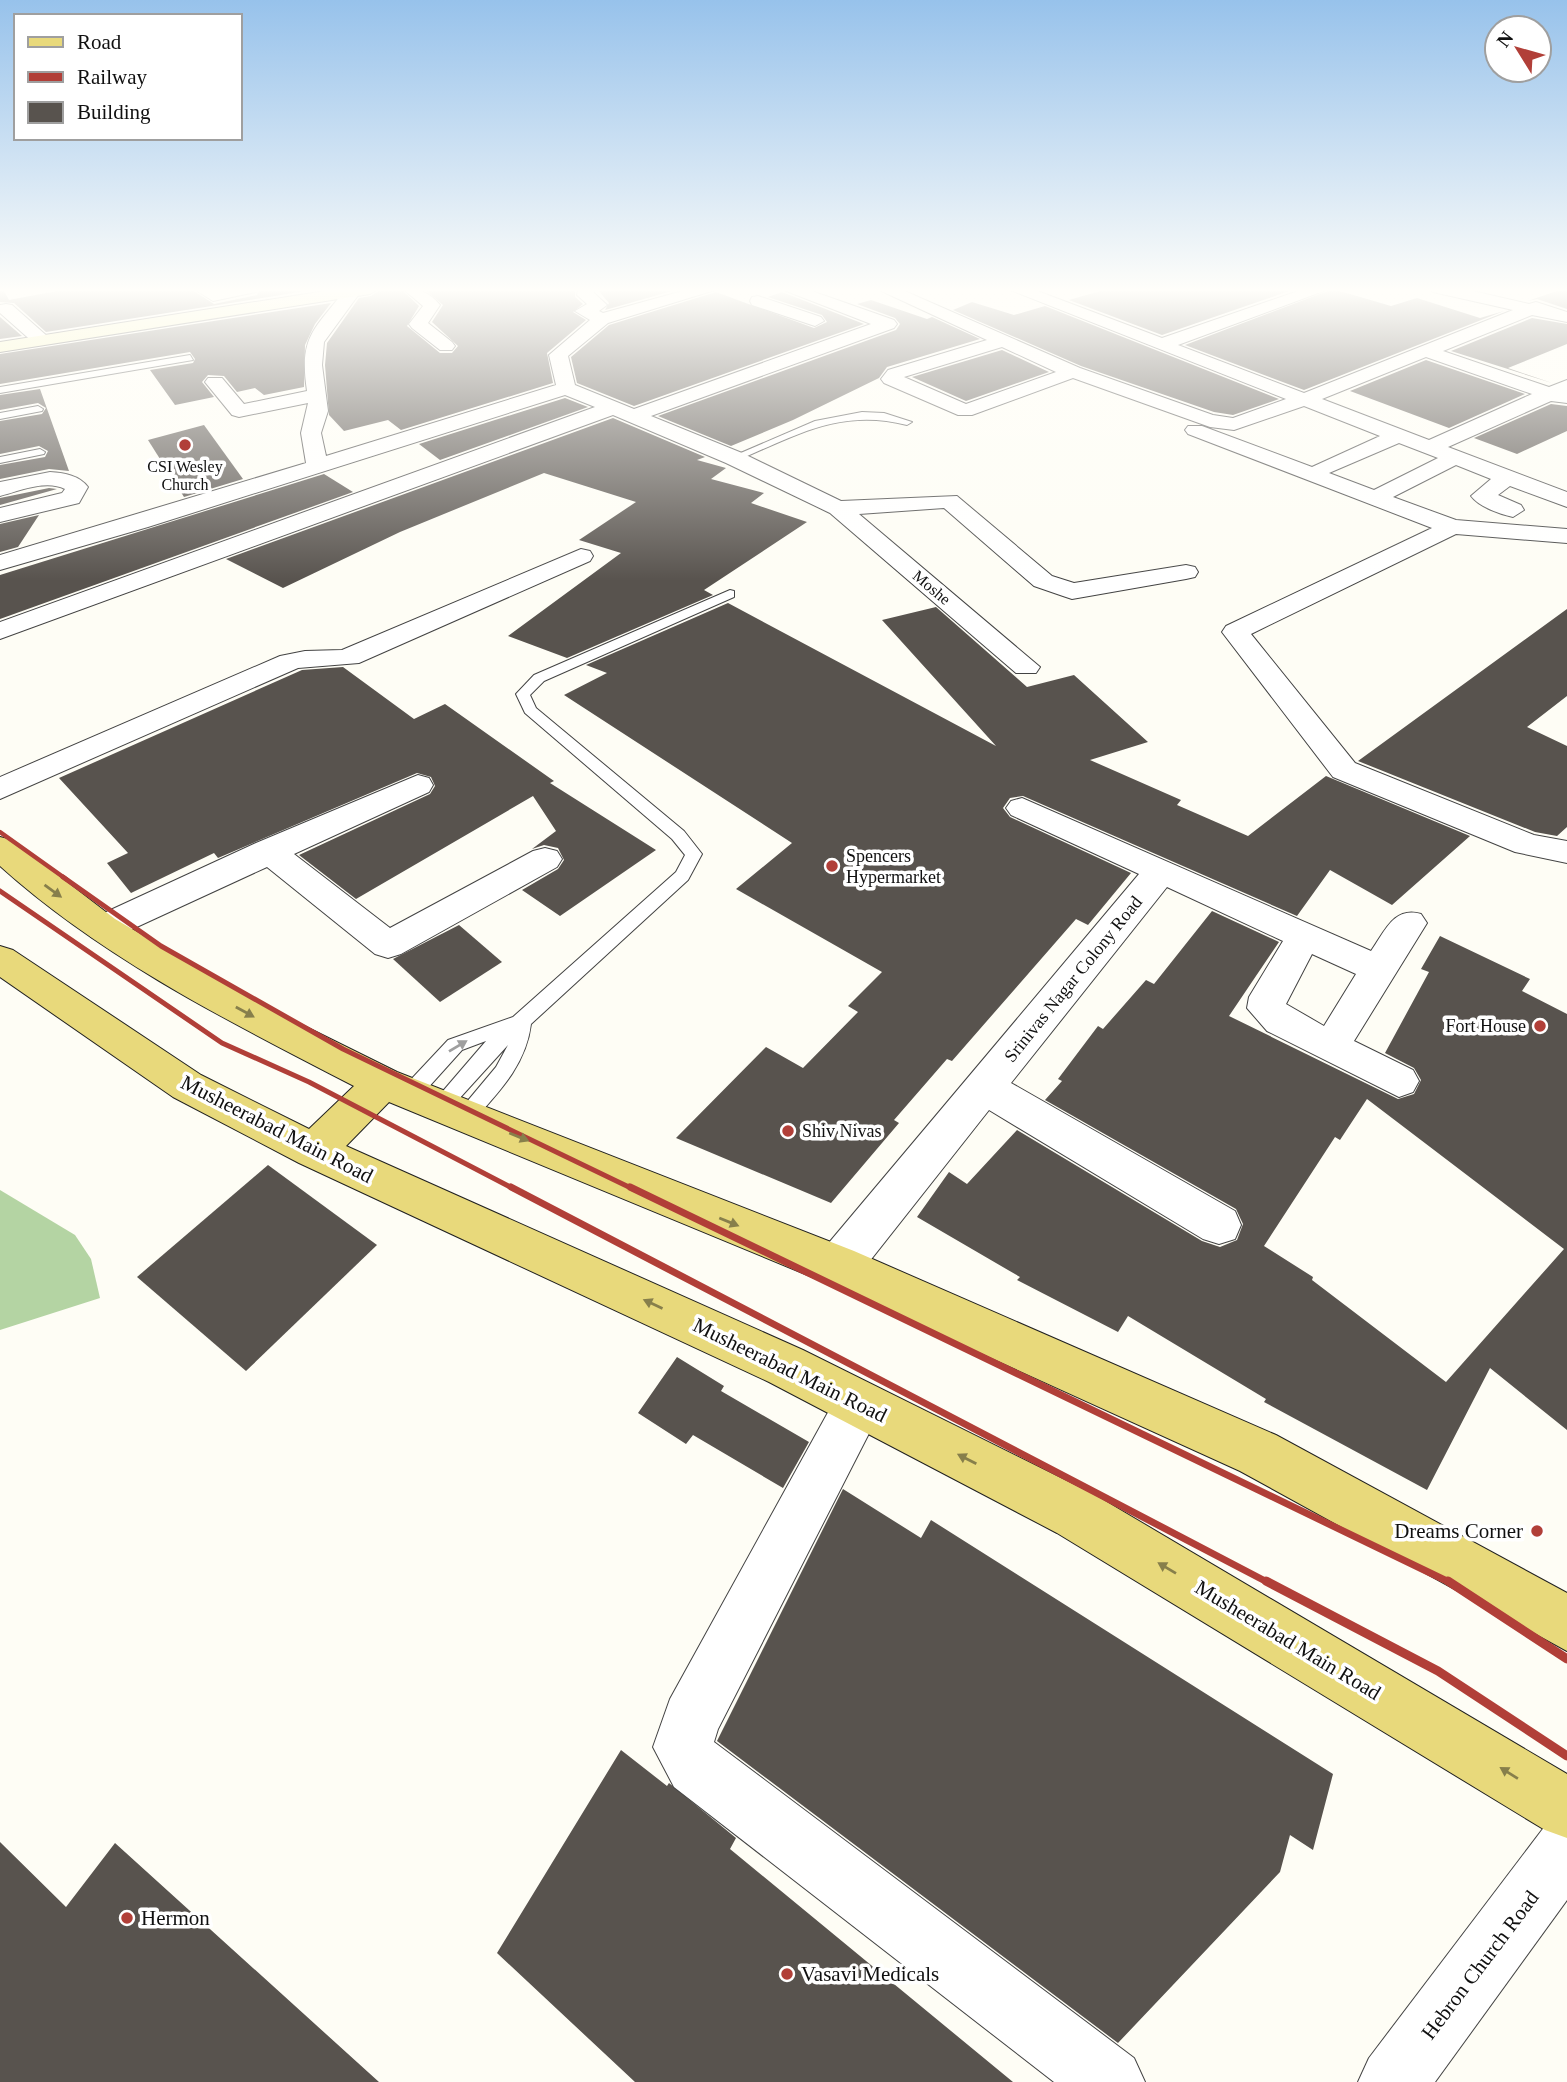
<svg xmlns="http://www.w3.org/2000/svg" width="1567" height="2082" font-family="'Times New Roman',serif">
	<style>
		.forest { fill: #b4d4a3 }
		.building { fill: #58534e; fill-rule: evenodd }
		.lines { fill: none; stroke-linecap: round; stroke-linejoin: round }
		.lane-casing { stroke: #434343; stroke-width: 2 }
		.street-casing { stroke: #434343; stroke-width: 2 }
		.secondary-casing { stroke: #323232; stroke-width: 2 }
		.primary-casing { stroke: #212121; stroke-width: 2 }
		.lane { fill: #fff; fill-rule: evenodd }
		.street { fill: #fff; fill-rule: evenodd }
		.secondary { fill: #f6f5b8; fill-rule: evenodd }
		.primary { fill: #e8d97b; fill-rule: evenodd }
		.rail-far3 { stroke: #b13f38; stroke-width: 4.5 }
		.rail-far2 { stroke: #b13f38; stroke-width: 5 }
		.rail-far1 { stroke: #b13f38; stroke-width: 7 }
		.rail { stroke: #b13f38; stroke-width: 9 }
		.oneway { fill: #877f4b }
		.oneway2 { fill: #9f9f9f }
		.poi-dot { fill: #b13f38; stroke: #fff; stroke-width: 2.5 }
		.labels { text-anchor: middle; stroke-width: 7; stroke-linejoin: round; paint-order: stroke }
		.far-poi-label { font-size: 16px; fill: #101010; stroke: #fff }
		.far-street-label { font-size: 16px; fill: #101010; stroke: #fff }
		.poi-label { font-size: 18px; fill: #101010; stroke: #fff; text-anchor: start }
		.street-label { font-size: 18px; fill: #101010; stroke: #fff }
		.near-street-label { font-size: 21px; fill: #101010; stroke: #fff }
		.near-poi-label { font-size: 21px; fill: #101010; stroke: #fff; text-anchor: start }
	</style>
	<rect width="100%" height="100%" fill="#fefdf5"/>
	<polygon class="forest" points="0,1190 75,1235 91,1259 100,1298 0,1330"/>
	<g class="building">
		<polygon points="3,289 9,300 67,289 191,289 214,304 257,295 260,289 319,289 46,332 14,303 0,302 0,290"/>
		<polygon points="381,289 401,289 419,306 407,326 440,353 452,353 458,346 432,322 443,305 424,289 575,289 575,297 583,304 573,312 586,320 547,353 553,383 401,430 388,420 344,431 329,415 325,365 327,343 359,298 371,296"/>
		<polygon points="597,289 672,289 672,291 605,310 609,303"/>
		<polygon points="1107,289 1295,289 1162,335 1069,300"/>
		<polygon points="1333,289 1391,306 1417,298 1480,318 1504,311 1304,390 1185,345"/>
		<polygon points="1562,289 1567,289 1567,309 1537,299 1528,301"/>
		<polygon points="716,292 814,328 827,322 822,315 768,297 782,292 864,324 634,406 577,383 571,357 609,325"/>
		<polygon points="871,300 927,319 932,317 980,339 887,367 879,378 793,420 731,446 658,416 896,330 900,324 895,318 857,304"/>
		<polygon points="972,302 1014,315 1045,306 1279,399 1233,415 1214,412 1081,366 953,310"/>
		<polygon points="331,303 315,324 305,345 304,387 264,395 255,388 237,392 224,376 208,375 202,382 214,397 175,405 150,370 193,363 195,359 190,352 0,384 0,354"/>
		<polygon points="0,317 22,336 0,339"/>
		<polygon points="1532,318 1567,324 1567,344 1508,368 1552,383 1451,351"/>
		<polygon points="1002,350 1049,372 966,401 912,377"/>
		<polygon points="1426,360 1525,394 1449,428 1350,391"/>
		<polygon points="40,389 69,471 49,469 0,479 0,465 45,457 48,451 39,446 0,454 0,421 42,414 46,408 38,403 0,410 0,395"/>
		<polygon points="565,398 588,407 440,460 419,444"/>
		<polygon points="1551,404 1567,406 1567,431 1517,454 1474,438"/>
		<polygon points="613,418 705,457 697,460 726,468 711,479 764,493 751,503 807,522 704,590 713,595 567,658 508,636 621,553 579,540 636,502 544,473 400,532 283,588 226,559"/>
		<polygon points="204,425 243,479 184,497 148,440"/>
		<polygon points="324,474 353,492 0,619 0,575"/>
		<polygon points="49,488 57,489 0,505 0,498"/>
		<polygon points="39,515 18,547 0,552 0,524"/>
		<polygon points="728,603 996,746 882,620 936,607 1027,687 1074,675 1148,742 1090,760 1181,800 1177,805 1248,836 1326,776 1470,836 1392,905 1330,870 1297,916 1023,796 1010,798 1003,808 1010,817 1131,873 1088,925 1076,919 952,1061 947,1059 894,1120 899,1123 831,1203 676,1138 766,1047 803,1068 858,1012 848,1006 882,972 736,889 792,843 564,695 607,673 586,665"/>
		<polygon points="1567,609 1567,696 1527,727 1567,746 1567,827 1557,836 1535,832 1358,761"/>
		<polygon points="343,667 414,719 445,704 554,781 550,783 656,850 560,916 522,890 558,869 564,860 558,848 544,845 532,849 556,831 533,796 356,899 299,855 430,794 435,786 431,777 417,773 218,858 214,853 131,893 107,863 128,853 59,778 302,670"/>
		<path d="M 1212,911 L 1279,942 L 1229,1016 L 1398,1099 L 1414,1094 L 1421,1080 L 1414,1068 L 1385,1053 L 1429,972 L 1421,969 L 1440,936 L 1530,979 L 1522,991 L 1567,1014 L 1567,1430 L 1490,1368 L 1427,1490 L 1264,1402 L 1266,1399 L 1128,1316 L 1118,1332 L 1017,1280 L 1020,1277 L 917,1217 L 949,1172 L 967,1184 L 1017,1130 L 1202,1241 L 1220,1247 L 1237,1240 L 1243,1224 L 1236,1209 L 1045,1100 L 1062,1081 L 1058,1079 L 1098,1026 L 1103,1029 L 1146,980 L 1154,984 ZM 1367,1099 L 1564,1249 L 1446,1382 L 1312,1280 L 1313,1277 L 1264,1246 L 1335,1137 L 1340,1140 Z"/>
		<polygon points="459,925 502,962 440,1002 393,959"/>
		<polygon points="268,1165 377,1245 246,1371 137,1277"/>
		<polygon points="677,1357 724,1386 721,1391 809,1442 783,1488 693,1435 686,1444 638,1413"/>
		<polygon points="843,1489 921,1538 931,1520 1333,1774 1313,1850 1290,1835 1280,1872 1118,2043 717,1741"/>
		<polygon points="621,1750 667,1786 669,1783 736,1838 730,1849 1013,2082 635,2082 497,1953"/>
		<polygon points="0,1842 66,1907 115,1843 379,2082 0,2082"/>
	</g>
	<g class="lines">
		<defs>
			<g id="lane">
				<polygon points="190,355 193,360 0,393 0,387"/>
				<polygon points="38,406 43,409 42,411 0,419 0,413"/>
				<path d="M 862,412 L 884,413 L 912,422 L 907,425 C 841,408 797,435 738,460 L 729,458 L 815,421 Z"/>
				<polygon points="40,449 45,452 44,454 0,463 0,457"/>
				<path d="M 730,590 L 734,591 L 734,597 L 544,681 L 530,695 L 536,708 L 684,831 L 702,854 L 688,880 L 531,1024 C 526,1065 499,1092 472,1122 L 465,1124 L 458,1122 L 455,1116 L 496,1067 L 508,1045 L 448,1111 L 441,1113 L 434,1111 L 431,1105 L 486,1041 L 462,1050 L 417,1100 L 403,1100 L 400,1094 L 403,1088 L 448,1040 L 513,1017 L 676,872 L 685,855 L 672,839 L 525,713 L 516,694 L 534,675 Z"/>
			</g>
			<g id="street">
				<polygon points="194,289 258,289 256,292 213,301"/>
				<path d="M 403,289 C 420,289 429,292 440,305 L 428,323 L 452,342 L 455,346 L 452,350 L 440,350 L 412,328 L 409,324 L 423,306 Z"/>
				<path d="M 578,289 L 594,289 L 594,293 L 607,305 L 599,311 L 603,313 L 690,289 L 718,289 L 608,323 L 568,356 L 575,385 L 634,409 L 871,324 L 781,289 L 806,289 L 894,320 L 897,324 L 894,328 L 651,416 L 742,453 L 841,501 L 957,496 L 1052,576 L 1074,583 L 1186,565 L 1195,567 L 1198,572 L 1195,577 L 1186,579 L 1072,599 L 1063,596 L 1034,586 L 944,508 L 859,514 L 1040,667 L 1036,673 L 1016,673 L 830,513 L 726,463 L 613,415 L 0,639 L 0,622 L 595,407 L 565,395 L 148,527 L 0,570 L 0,555 L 306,463 L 301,433 L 308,403 L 239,417 L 232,415 L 205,382 L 208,378 L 222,378 L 244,404 L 307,391 C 299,337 313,331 345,290 L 353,289 L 359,294 L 324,342 L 322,365 L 328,411 L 321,433 L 326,456 L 556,385 L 549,355 L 590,320 L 575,311 L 587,304 L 577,295 Z"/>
				<path d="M 877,289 L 900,289 L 1080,368 L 1213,415 L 1233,418 L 1286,399 L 1008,289 L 1032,289 L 1162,338 L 1304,289 L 1329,289 L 1178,345 L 1304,393 L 1513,310 L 1433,292 L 1431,289 L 1464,289 L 1529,304 L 1536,302 L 1567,312 L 1567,322 L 1532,315 L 1443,351 L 1549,387 L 1567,380 L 1567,403 L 1551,401 L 1448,447 L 1567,492 L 1567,507 L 1510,486 L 1498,495 L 1521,505 L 1524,510 L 1513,517 C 1500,514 1479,507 1471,496 L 1491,479 L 1456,465 L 1393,497 L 1456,520 L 1567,529 L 1567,543 L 1456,534 L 1251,634 L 1355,763 L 1534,835 L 1567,841 L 1567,863 L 1515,852 L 1333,777 L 1222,632 L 1226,626 L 1432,528 L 1188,434 L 1185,430 L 1188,426 L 1202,426 L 1312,467 L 1380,436 L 1304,406 L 1234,430 L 1210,427 L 1073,378 L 972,415 L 958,415 L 884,383 L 881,379 L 888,370 L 987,340 ZM 1002,347 L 1056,372 L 966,404 L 904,377 ZM 1426,357 L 1532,394 L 1429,440 L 1322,399 ZM 1399,443 L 1438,458 L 1374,490 L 1329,473 Z"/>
				<polygon points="758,296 821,317 824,321 815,326 752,305 750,301 752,297"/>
				<polygon points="6,304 12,305 47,336 50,340 47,344 35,344 0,313 0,305"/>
				<path d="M 50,472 C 64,473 79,475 88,487 L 79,503 L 0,522 L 0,508 L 62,493 L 65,489 C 46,479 19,491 0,496 L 0,482 Z"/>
				<polygon points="581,549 590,551 593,556 590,561 359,663 298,668 0,799 0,777 280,656 305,651 342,650"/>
				<polygon points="418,775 429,778 433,785 429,792 294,854 390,928 533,851 545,848 557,851 562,859 557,867 401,954 388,958 375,954 267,867 115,937 103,940 91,937 85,928 91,919 256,843"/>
				<path d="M 1022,798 L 1371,951 C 1385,931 1394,906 1421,914 L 1427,923 L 1354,1041 L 1413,1070 L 1419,1081 L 1413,1092 L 1399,1097 L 1267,1031 L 1247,1008 L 1249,997 L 1283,941 L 1167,887 L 1011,1083 L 1235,1211 L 1241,1225 L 1235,1239 L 1219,1244 L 1203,1239 L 989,1110 L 854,1281 L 838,1287 L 822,1281 L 815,1266 L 822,1251 L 1139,874 L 1011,815 L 1006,808 L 1011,801 ZM 1312,954 L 1356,974 L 1324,1026 L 1286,1004 Z"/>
				<polygon points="859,1380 876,1387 884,1404 718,1729 714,1742 1134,2058 1145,2082 1054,2082 674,1787 653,1747 670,1699 842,1387"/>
				<polygon points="1567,1817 1567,1900 1435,2082 1358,2082 1369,2058 1545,1826"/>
			</g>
			<polygon id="secondary" points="338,289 378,289 370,294 0,352 0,342"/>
			<path id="primary" d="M 0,837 L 12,840 L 115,919 L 262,1005 L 397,1072 L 854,1251 L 1276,1435 L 1567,1593 L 1567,1651 L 1240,1471 L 822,1281 L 389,1102 L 346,1146 L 803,1350 L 1095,1495 L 1567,1774 L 1567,1838 L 1545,1830 L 1057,1533 L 769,1382 L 299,1163 L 173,1097 L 0,977 L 0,946 L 13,950 L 201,1075 L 309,1129 L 354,1086 C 232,1023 103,959 0,866 Z"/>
		</defs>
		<use href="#lane" class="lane-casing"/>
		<use href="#street" class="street-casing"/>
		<use href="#secondary" class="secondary-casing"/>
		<use href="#primary" class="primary-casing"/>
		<use href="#lane" class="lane"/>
		<use href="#street" class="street"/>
		<use href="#secondary" class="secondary"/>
		<use href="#primary" class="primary"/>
		<polyline class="rail-far3" points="0,832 66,879"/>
		<g class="rail-far2">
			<polyline points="63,877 161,946 343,1049 633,1189"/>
			<polyline points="0,891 222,1043 309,1082 514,1189"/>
		</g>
		<g class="rail-far1">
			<polyline points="511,1187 1269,1583"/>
			<polyline points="630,1187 1451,1583"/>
		</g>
		<g class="rail">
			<polyline points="1266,1581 1438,1671 1567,1756"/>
			<polyline points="1448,1581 1567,1659"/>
		</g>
	</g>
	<defs><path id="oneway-solid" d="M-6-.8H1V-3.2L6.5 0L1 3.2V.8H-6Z" transform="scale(1.75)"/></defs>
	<g class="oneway">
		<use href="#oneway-solid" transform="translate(53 891) rotate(36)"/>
		<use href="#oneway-solid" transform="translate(245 1012) rotate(29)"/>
		<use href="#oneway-solid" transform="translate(519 1137) rotate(22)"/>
		<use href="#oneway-solid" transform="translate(729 1222) rotate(22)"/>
		<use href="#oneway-solid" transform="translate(653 1304) rotate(-155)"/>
		<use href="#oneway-solid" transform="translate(967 1459) rotate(-153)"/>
		<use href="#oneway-solid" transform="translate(1167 1568) rotate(-149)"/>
		<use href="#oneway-solid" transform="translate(1509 1773) rotate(-148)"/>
	</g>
	<use class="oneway2" href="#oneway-solid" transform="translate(458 1046) rotate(-31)"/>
	<linearGradient id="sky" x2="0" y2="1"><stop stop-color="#97c2eb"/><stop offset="0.5" stop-color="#fffefa"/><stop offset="1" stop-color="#fffefa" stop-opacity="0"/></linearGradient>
	<rect width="1567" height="581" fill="url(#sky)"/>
	<g class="poi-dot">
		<circle cx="185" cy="445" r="7"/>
		<circle cx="832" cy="866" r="7"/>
		<circle cx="1540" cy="1026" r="7"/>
		<circle cx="788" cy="1131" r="7"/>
		<circle cx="1537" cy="1531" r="7"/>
		<circle cx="127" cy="1918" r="7"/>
		<circle cx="787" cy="1974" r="7"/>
	</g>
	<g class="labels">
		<g class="far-poi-label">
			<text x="185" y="472">CSI Wesley<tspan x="185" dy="18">Church</tspan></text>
		</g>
		<g class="far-street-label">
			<text transform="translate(932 587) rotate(40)" y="6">Moshe</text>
		</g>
		<g class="poi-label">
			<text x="846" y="862">Spencers<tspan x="846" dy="21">Hypermarket</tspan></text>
			<text x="1526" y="1032" text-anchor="end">Fort House</text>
			<text x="802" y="1137">Shiv Nivas</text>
		</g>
		<g class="street-label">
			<text transform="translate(1073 979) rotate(-51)" y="6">Srinivas Nagar Colony Road</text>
		</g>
		<g class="near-street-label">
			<text transform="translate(277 1129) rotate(27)" y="7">Musheerabad Main Road</text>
			<text transform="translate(790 1370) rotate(26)" y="7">Musheerabad Main Road</text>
			<text transform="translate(1288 1640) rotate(31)" y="7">Musheerabad Main Road</text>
			<text transform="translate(1480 1965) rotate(-53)" y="7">Hebron Church Road</text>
		</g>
		<g class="near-poi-label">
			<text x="1523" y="1538" text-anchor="end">Dreams Corner</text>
			<text x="141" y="1925">Hermon</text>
			<text x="801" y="1981">Vasavi Medicals</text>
		</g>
	</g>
	<rect x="14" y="14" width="228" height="126" fill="#ffffff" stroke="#9f9f9f" stroke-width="2"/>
	<rect x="28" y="37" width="35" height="10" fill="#e8d97b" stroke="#9f9f9f" stroke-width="2"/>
	<text x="77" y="49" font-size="21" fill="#101010">Road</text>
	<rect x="28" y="72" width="35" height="10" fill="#b13f38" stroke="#9f9f9f" stroke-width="2"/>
	<text x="77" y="84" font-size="21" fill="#101010">Railway</text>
	<rect x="28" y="102" width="35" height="21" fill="#58534e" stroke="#9f9f9f" stroke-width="2"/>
	<text x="77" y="119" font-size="21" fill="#101010">Building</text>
	<g transform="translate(1518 49) rotate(307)"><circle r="33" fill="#ffffff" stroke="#9f9f9f" stroke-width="2"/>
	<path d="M0-5L12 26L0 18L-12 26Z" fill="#b13f38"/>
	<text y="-10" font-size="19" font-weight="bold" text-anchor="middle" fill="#101010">N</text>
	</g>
</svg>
